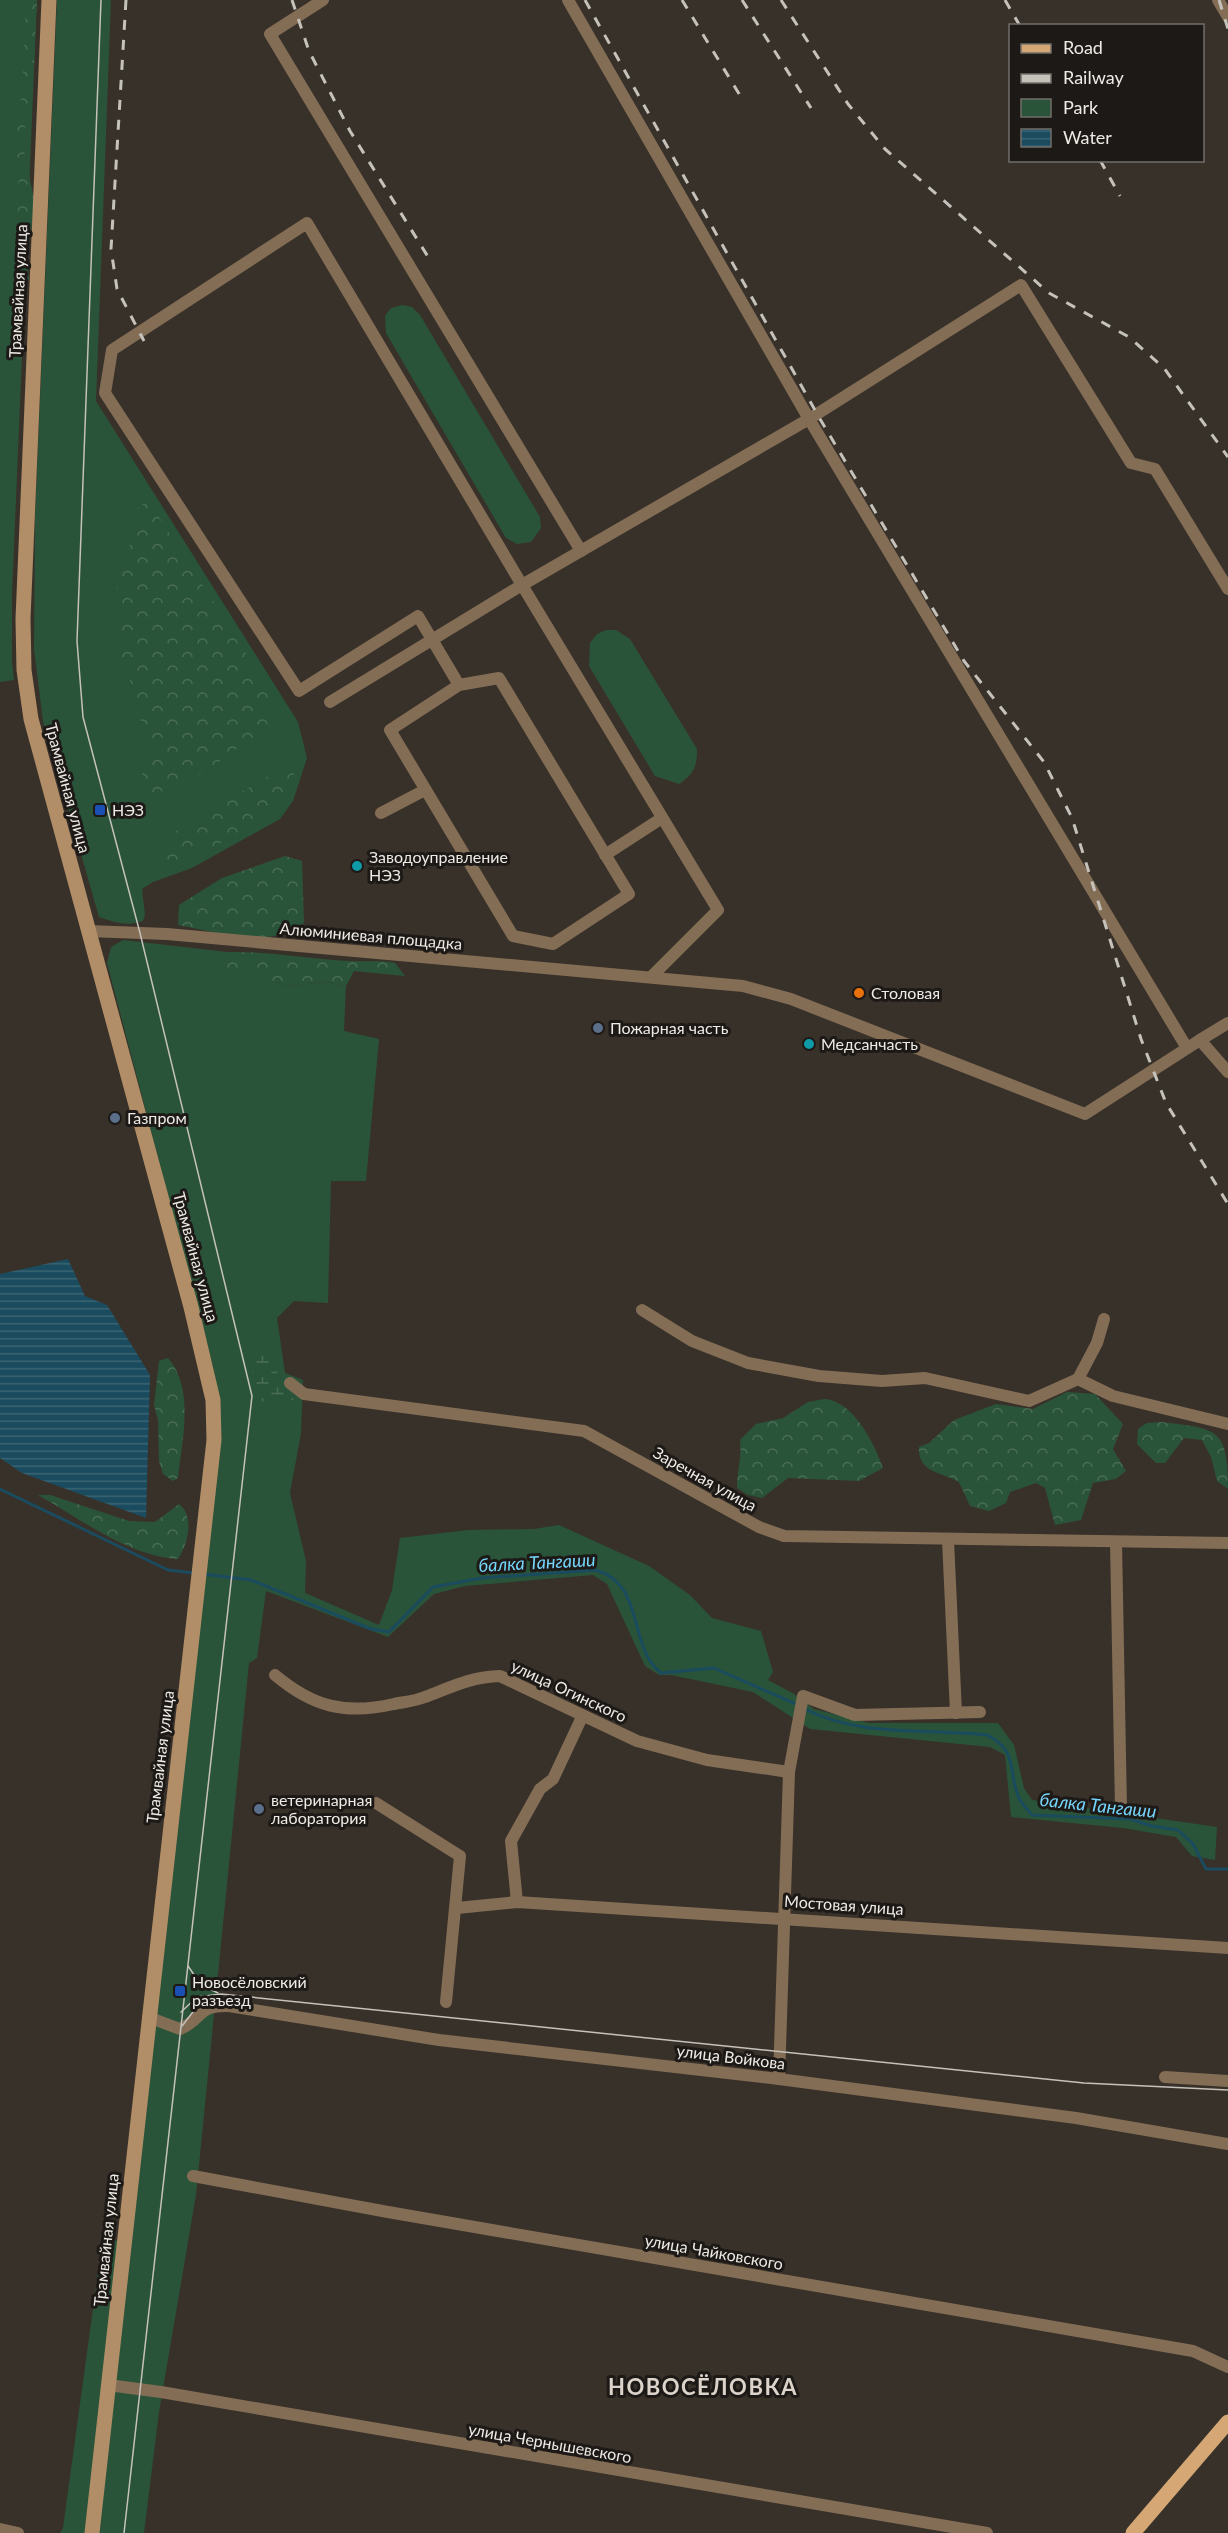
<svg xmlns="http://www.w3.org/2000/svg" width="1228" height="2533" font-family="Lato,sans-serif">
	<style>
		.green { fill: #2a5439 }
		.forest { fill: url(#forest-crowns) }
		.wetland { fill: url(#wetland-marsh) }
		.water { fill: url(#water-rules) }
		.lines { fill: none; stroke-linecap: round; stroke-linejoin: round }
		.stream { stroke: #1a4b5e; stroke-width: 3 }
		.street { stroke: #836d55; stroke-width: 12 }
		.secondary { stroke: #b18e67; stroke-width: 15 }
		.primary { stroke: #d4a774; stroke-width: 15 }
		.tram { stroke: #c5c1bb; stroke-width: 1.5 }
		.rail { stroke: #c5c1bb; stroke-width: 3; stroke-dasharray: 10 10; stroke-linecap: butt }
		.transit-dot { fill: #1a4fb4; stroke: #1d1916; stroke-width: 2 }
		.culture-dot { fill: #0f9aa8; stroke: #1d1916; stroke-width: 2 }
		.food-dot { fill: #e8710a; stroke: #1d1916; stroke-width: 2 }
		.service-dot { fill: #5c6f8a; stroke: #1d1916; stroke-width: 2 }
		.labels { text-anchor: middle; stroke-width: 6; stroke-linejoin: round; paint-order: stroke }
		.street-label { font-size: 16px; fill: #eeeae5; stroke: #1d1916 }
		.poi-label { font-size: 16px; fill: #eeeae5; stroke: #1d1916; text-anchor: start }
		.water-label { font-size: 18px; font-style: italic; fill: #76d5fb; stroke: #1d1916 }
		.district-label { font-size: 22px; font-weight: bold; letter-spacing: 1.5px; fill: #dcd3ca; stroke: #1d1916 }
	</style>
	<defs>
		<pattern id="forest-crowns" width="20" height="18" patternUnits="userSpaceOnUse" patternTransform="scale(1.5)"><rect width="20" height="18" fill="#2a5439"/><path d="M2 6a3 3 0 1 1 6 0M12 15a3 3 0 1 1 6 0" fill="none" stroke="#496d56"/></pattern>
		<pattern id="wetland-marsh" width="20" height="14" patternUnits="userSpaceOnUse" patternTransform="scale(1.5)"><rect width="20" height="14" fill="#2a5439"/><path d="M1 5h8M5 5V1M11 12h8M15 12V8" fill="none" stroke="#496d56"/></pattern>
		<pattern id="water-rules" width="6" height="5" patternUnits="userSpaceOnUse" patternTransform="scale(1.5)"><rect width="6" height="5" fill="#1a4b5e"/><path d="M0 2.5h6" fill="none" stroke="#3c6575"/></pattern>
	</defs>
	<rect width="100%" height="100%" fill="#38312a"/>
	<g class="green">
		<polygon points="0,0 37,0 12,594 12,661 14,680 0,682"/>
		<path d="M 57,0 L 111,0 L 96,401 L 298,722 L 307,758 L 293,801 L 280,819 L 192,868 L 153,882 L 142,889 L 145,915 L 143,921 C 127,927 114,922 99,917 L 43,721 L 34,649 L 35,517 Z"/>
		<polygon points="402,305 412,307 420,315 540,517 541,528 531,542 517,544 506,538 386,333 385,316 391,308"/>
		<path d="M 606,630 L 616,630 L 630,639 L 697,749 C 697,767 694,774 679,784 L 655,776 L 589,666 L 590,643 L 597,634 Z"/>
		<polygon points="123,940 227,952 222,966 289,986 326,982 346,986 344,1031 379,1039 366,1181 331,1181 328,1303 294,1301 277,1318 285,1373 303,1380 301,1433 290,1493 306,1561 305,1593 379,1625 392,1590 400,1538 468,1530 534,1529 559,1525 649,1566 690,1595 712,1618 761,1631 773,1672 768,1680 794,1694 814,1709 869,1723 998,1723 1014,1745 1024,1788 1032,1800 1217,1827 1215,1860 1192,1856 1176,1837 1123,1828 1011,1817 1005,1755 990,1747 810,1729 753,1692 671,1675 659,1675 645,1666 607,1584 593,1575 465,1586 434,1594 388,1637 266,1591 257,1658 249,1663 196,2195 159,2412 144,2533 98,2533 219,1399 213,1367 107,963 111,947"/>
		<polygon points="118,2240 86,2533 60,2533 63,2528 102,2243"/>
	</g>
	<g class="forest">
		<polygon points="26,0 37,0 32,96 26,119 24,151 35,204 27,258 29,280 20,285 15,262 19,191 16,130 22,91"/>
		<path d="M 144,503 L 150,503 L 250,659 L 273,705 L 267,724 L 260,734 C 231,750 183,795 151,792 L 142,774 L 149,752 L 131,683 L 121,659 L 119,631 L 124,609 L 112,572 C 126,550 140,537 137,509 Z"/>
		<polygon points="283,767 291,768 295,777 289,797 278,812 268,820 175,865 155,866 155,858 173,833"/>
		<path d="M 285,856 L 302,861 L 304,923 C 271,950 217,932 178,925 L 179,905 L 222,878 Z"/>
		<path d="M 227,952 C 268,951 307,959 348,961 C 365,962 379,960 395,963 L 405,976 L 354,971 L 346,986 L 326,982 L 289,986 L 221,966 Z"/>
		<path d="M 168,1358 C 195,1389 182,1441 178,1478 L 173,1481 L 163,1474 L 159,1461 L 158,1420 L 154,1405 L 159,1361 Z"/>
		<path d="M 1067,1392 L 1095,1394 L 1123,1424 L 1113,1449 L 1126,1471 L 1116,1479 L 1093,1483 L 1081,1520 L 1055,1525 L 1045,1488 L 1036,1483 L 1010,1492 L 1006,1503 L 989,1511 L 970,1506 L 959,1482 C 940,1471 918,1473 919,1447 L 929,1443 L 954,1420 L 996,1404 L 1033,1409 Z"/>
		<path d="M 825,1399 C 854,1402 874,1443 883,1468 L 859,1481 L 788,1478 L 762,1498 L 748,1495 L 737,1488 C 737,1472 742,1457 740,1440 L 756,1424 L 783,1418 L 808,1402 Z"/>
		<path d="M 1162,1422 C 1218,1429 1228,1428 1228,1489 L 1217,1481 L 1211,1457 L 1202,1440 L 1184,1438 L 1165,1463 L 1156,1463 L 1137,1444 L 1138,1429 L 1147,1423 Z"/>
		<path d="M 38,1495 L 50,1495 L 129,1521 L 155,1522 L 179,1504 C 195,1517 188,1544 178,1559 C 130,1557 79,1518 38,1495 Z"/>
	</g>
	<polygon class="wetland" points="268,1347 279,1378 297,1398 278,1407 259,1400 249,1355"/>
	<polygon class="water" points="68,1259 85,1296 107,1305 150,1375 146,1518 22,1473 0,1458 0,1274"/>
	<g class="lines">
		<g class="stream">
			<polyline points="0,1489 168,1570 194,1573"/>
			<path d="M 203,1574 L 251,1580 L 371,1629 L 389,1632 L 433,1587 L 482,1578 L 596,1570 C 646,1585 627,1646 661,1673 L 714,1668 L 798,1705"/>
			<path d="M 803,1708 C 859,1738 926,1728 987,1735 C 1020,1751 1007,1775 1020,1800 C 1023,1805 1028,1810 1032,1815 L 1130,1819 L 1152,1826 L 1178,1830 L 1193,1844 L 1206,1869 L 1228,1869"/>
		</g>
		<g class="street">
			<polyline points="323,0 270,34 581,551"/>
			<polyline points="568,0 809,419 1021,285 1131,463 1155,469 1228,589"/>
			<polyline points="1218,0 1228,17"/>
			<polyline points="330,702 522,585 307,223 112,350 105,393 299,691 418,616 459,685 390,730 513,936 553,944 629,894 499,678 459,685"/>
			<polyline points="381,813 425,790"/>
			<polyline points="605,855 662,818"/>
			<polyline points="88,931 167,934 743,986 791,999 1085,1114 1200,1040 1228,1072"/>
			<polyline points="651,977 718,910 522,585 809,419 1187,1048"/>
			<polyline points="1200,1040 1228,1023"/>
			<polyline points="642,1310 692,1341 748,1363 819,1376 882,1381 925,1378 1029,1401 1078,1379 1113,1396 1228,1424"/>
			<polyline points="1078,1379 1097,1343 1104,1319"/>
			<polyline points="290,1383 304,1394 584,1431 759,1527 784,1536 1228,1543"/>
			<polyline points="948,1540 956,1713"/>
			<polyline points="1116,1542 1121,1809"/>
			<path d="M 275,1675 C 313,1707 345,1715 394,1704 C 404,1702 415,1701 425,1697 C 452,1687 470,1677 500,1676 L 637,1741 L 707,1760 L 789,1772"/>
			<polyline points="376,1803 460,1856 446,2002"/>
			<polyline points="517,1902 511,1841 540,1789 553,1779 582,1717"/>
			<polyline points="457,1908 517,1902 1228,1948"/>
			<path d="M 148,2017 L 180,2029 C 203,2019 197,2005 229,2006 L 439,2040 L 779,2079 L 1076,2118 L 1228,2144"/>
			<polyline points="1165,2077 1228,2081"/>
			<polyline points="779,2079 789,1772 803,1696 855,1715 980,1712"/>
			<polyline points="193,2176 388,2212 1193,2351 1228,2367"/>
			<polyline points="108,2385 161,2392 987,2533"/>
			<polyline points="0,2529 18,2533"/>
		</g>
		<polyline class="secondary" points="49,0 23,619 24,670 31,719 191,1307 213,1400 214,1440 92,2533"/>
		<polyline class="primary" points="1133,2533 1228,2422"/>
		<g class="tram">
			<polyline points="101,0 77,641 83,717 140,933 252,1396 124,2533"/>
			<polyline points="188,1966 201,1985 218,1993"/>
			<polyline points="181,2012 197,1997 221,1994 1084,2083 1228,2090"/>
			<polyline points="182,2026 196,2008 219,1999"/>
		</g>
		<g class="rail">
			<polyline points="126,0 111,249 117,289 144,341"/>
			<polyline points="292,0 309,51 350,131 430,260"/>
			<polyline points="585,0 820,419 964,661 1044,762 1072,818 1141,1039 1166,1103 1228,1204"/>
			<polyline points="682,0 741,97"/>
			<polyline points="742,0 811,108"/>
			<polyline points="781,0 848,104 885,149 1049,293 1129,337 1164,368 1228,457"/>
			<polyline points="1005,0 1020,26"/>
			<polyline points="1219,0 1228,29"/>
			<polyline points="1100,160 1120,196"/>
		</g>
	</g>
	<g class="transit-dot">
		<rect x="94" y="804" width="12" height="12" rx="3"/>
		<rect x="174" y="1985" width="12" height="12" rx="3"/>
	</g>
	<g class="culture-dot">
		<circle cx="357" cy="866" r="6"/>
		<circle cx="809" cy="1044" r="6"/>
	</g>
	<circle class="food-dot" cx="859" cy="993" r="6"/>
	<g class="service-dot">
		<circle cx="598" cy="1028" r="6"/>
		<circle cx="115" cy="1118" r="6"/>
		<circle cx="259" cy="1809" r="6"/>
	</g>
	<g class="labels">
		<g class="street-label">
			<text transform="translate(18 291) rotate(-87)" y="6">Трамвайная улица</text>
			<text transform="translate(68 788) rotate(75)" y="6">Трамвайная улица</text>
			<text transform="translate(371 936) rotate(5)" y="6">Алюминиевая площадка</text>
			<text transform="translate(196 1257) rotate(75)" y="6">Трамвайная улица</text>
			<text transform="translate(705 1479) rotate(29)" y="6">Заречная улица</text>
			<text transform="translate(569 1691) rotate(25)" y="6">улица Огинского</text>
			<text transform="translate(160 1757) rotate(-83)" y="6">Трамвайная улица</text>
			<text transform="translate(844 1905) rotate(4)" y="6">Мостовая улица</text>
			<text transform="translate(731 2057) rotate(7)" y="6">улица Войкова</text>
			<text transform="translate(106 2240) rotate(-84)" y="6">Трамвайная улица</text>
			<text transform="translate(714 2252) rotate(10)" y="6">улица Чайковского</text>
			<text transform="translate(550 2443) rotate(10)" y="6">улица Чернышевского</text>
		</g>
		<g class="poi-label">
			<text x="112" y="816">НЭЗ</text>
			<text x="369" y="863">Заводоуправление<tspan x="369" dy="18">НЭЗ</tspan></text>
			<text x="871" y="999">Столовая</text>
			<text x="610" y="1034">Пожарная часть</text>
			<text x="821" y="1050">Медсанчасть</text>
			<text x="127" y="1124">Газпром</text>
			<text x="271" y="1806">ветеринарная<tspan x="271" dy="18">лаборатория</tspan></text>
			<text x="192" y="1988">Новосёловский<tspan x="192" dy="18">разъезд</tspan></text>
		</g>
		<g class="water-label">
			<text transform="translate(537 1563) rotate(-3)" y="6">балка Тангаши</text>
			<text transform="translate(1098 1806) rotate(6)" y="6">балка Тангаши</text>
		</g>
		<g class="district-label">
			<text x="703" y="2395">НОВОСЁЛОВКА</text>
		</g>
	</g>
	<rect x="1009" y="24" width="195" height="138" fill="#1d1916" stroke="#716d69" stroke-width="1.5"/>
	<rect x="1021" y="44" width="30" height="9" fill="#d4a774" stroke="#716d69" stroke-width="1.5"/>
	<text x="1063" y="54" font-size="18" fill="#eeeae5">Road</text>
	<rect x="1021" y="74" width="30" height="9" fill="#c5c1bb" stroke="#716d69" stroke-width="1.5"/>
	<text x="1063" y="84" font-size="18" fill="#eeeae5">Railway</text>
	<rect x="1021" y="99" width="30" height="18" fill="#2a5439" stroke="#716d69" stroke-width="1.5"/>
	<text x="1063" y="114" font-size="18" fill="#eeeae5">Park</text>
	<rect x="1021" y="129" width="30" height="18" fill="url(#water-rules)" stroke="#716d69" stroke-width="1.5"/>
	<text x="1063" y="144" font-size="18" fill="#eeeae5">Water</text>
</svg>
